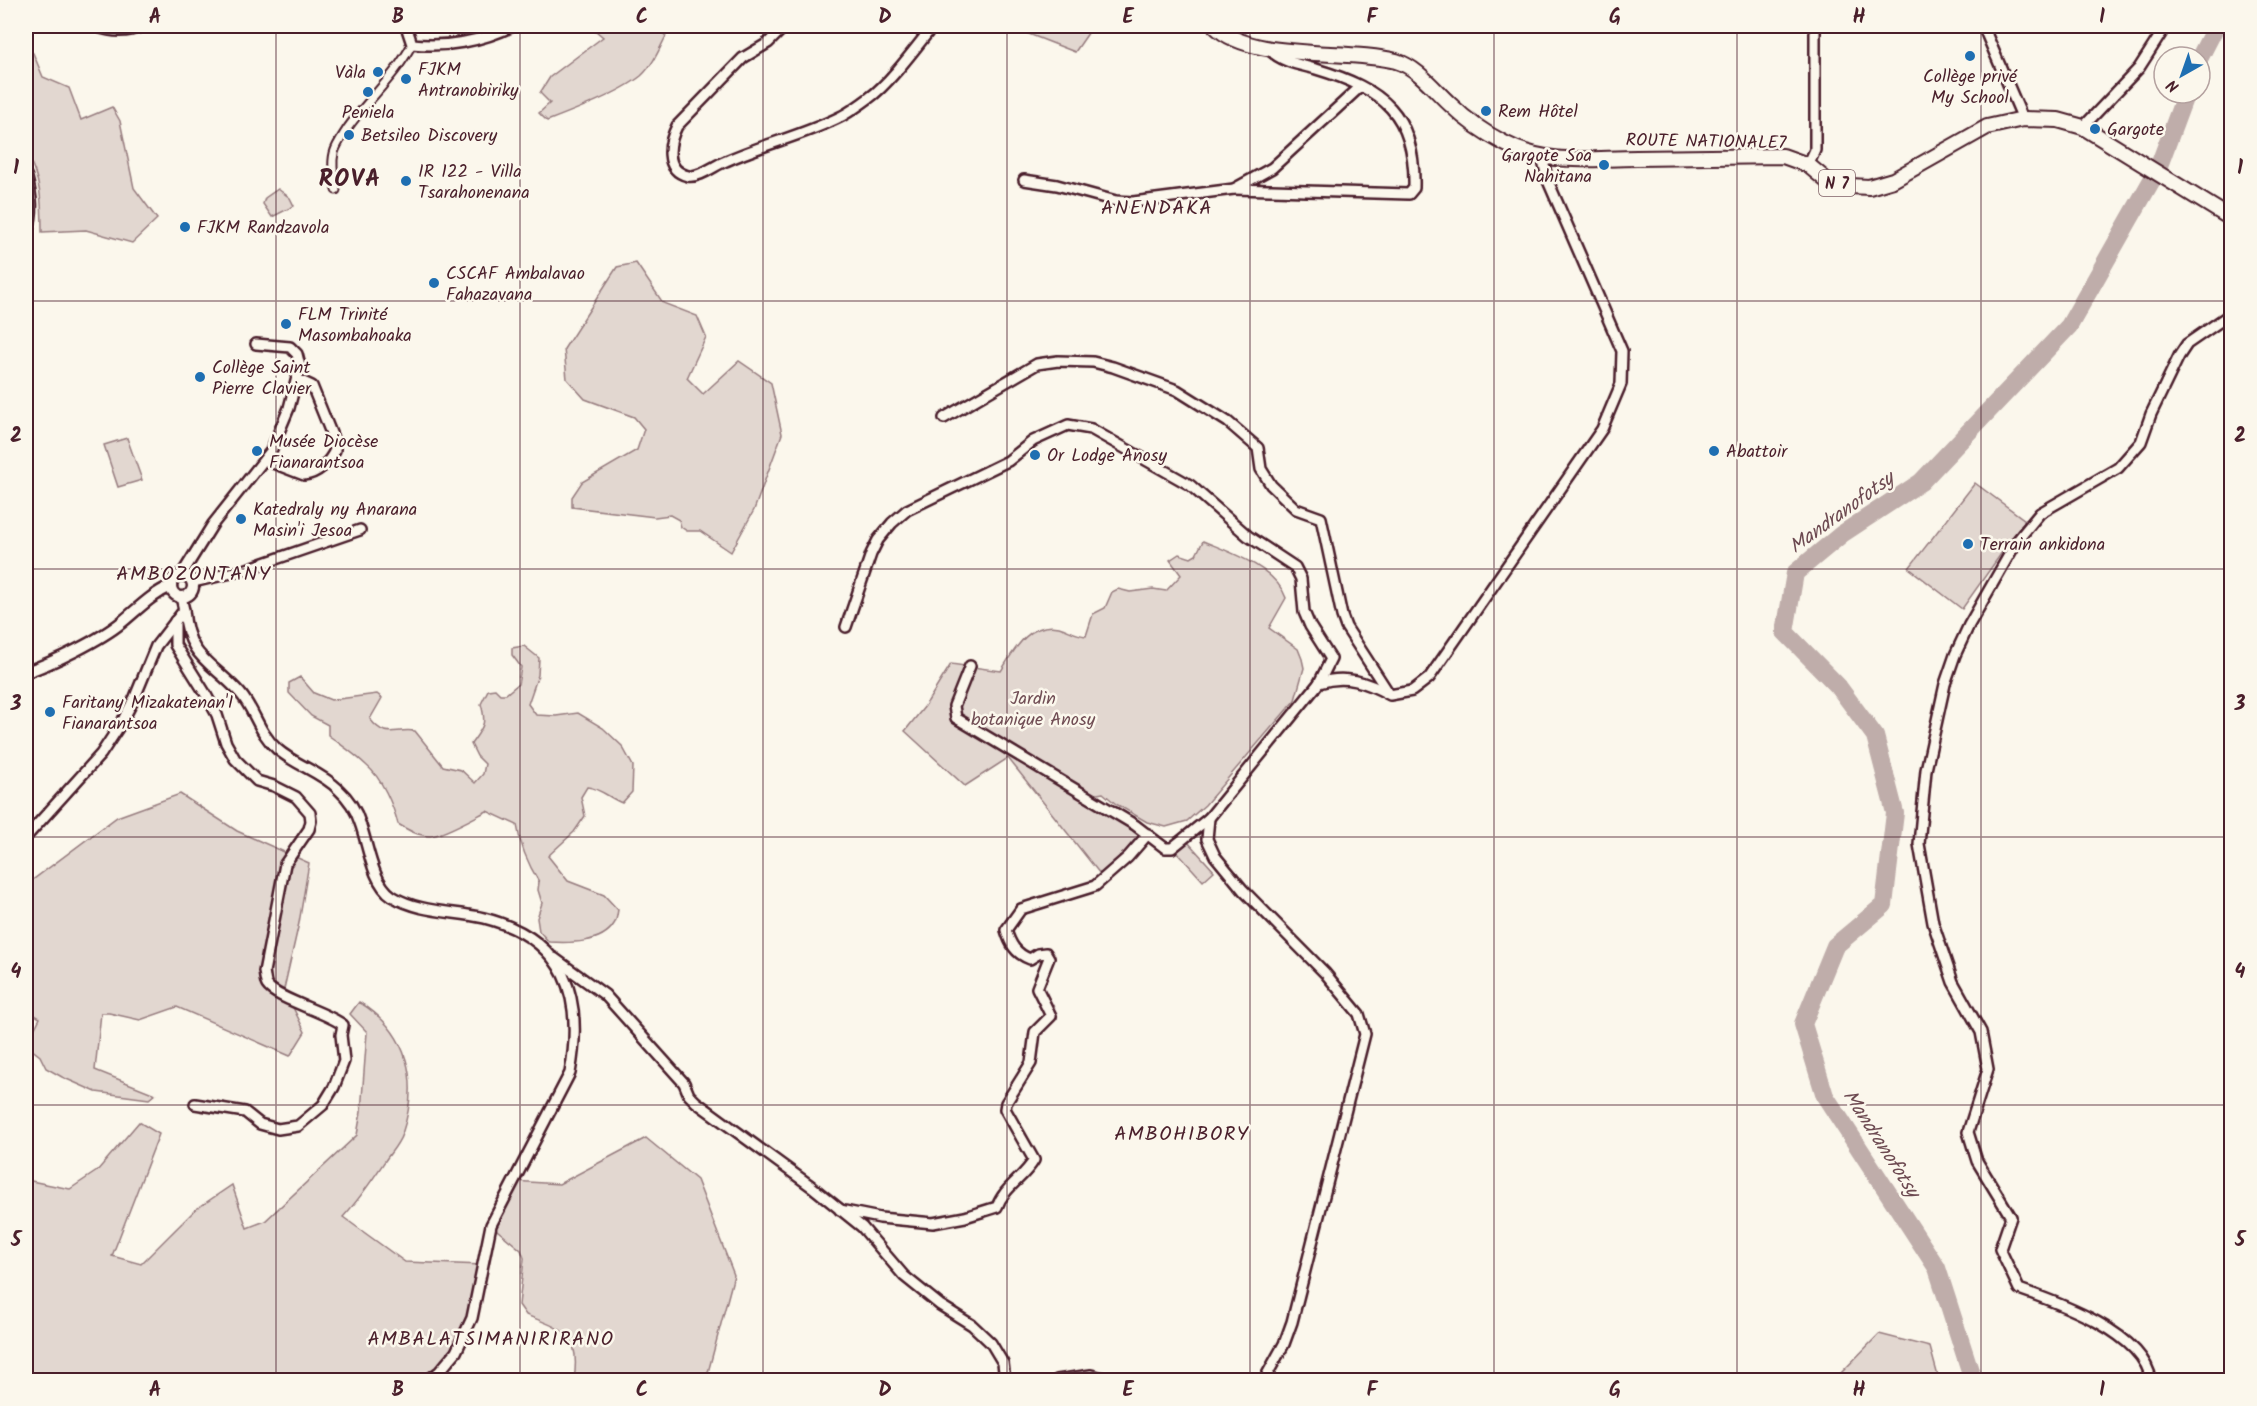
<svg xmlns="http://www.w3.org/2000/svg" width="2257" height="1406" font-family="Kalam,sans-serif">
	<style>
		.green { fill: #e2d7d0; stroke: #967b7e; stroke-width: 1.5 }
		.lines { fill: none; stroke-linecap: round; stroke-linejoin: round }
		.river { stroke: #bfadaa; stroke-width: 18 }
		.pedestrian-casing { stroke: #4a1f2b; stroke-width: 11 }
		.minor-casing { stroke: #4a1f2b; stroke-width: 14 }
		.tertiary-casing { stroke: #4a1f2b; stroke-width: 15 }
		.primary-casing { stroke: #4a1f2b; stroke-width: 18 }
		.pedestrian { stroke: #fbf7ec; stroke-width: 7 }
		.minor { stroke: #fbf7ec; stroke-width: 9 }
		.tertiary { stroke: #fbf7ec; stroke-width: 10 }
		.primary { stroke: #fbf7ec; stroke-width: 14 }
		.grid { fill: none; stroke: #4a1f2b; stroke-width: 1.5; stroke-opacity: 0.55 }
		.poi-dot { fill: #1f6fb2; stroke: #fbf7ec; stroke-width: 2 }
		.labels { text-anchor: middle; stroke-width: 5; stroke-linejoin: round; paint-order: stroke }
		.shield { fill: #fbf7ec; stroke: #7f6065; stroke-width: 1.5 }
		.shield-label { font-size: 16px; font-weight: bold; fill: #4a1f2b }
		.poi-label { font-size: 18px; fill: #4a1f2b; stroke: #fbf7ec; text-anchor: start }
		.street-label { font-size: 18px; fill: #4a1f2b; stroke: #fbf7ec }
		.park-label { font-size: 18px; fill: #704d54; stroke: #fbf7ec }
		.neighbourhood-label { font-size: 20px; letter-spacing: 1.5px; fill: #4a1f2b; stroke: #fbf7ec }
		.water-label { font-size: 20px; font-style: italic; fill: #6d4a51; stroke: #fbf7ec }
		.district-label { font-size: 24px; font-weight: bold; letter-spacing: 1.5px; fill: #4a1f2b; stroke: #fbf7ec }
		.neatline { fill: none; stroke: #4a1f2b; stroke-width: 2 }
		.grid-label { font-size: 20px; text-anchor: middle; font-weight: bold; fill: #4a1f2b }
	</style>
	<rect width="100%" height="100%" fill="#fbf7ec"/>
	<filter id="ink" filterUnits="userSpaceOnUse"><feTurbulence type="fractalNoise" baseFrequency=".0167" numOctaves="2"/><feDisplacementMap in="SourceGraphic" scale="12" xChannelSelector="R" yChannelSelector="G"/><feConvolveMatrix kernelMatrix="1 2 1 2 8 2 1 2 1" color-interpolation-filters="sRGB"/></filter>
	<g filter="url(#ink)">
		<g class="green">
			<path d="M 601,26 L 663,26 L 660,31 L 666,36 C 659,50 653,65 641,76 C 620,93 573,111 547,121 L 539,113 L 550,103 L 540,93 L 550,77 L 603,37 L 596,31 Z"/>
			<polygon points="1021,26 1093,26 1075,52 1021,31"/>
			<path d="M 26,48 L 33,53 L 43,77 L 69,88 L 81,120 L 112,107 L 120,121 L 134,188 L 157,219 L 132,243 L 86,230 L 42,232 C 42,204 41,178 26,153 Z"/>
			<polygon points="278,189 290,198 294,206 272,217 263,204 265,198"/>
			<polygon points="636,263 663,303 697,316 706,337 687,378 703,394 739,361 771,383 782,434 754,510 731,552 700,531 687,531 681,527 679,520 670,515 655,517 572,507 572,497 582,482 637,450 644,429 634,417 585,399 567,379 564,349 617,267"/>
			<polygon points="127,438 142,480 118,487 104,445"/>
			<polygon points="1975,483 2025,520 1962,609 1909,568"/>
			<path d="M 1203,541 C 1230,552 1276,568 1286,598 L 1269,628 L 1298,649 L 1302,659 L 1304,668 L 1295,700 L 1205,805 L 1187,821 L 1166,827 L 1147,822 L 1116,804 L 1103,793 L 1085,796 L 1088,800 L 1145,837 L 1105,873 L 1100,874 L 1008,758 L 965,786 L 905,731 L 925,706 L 951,664 L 1001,671 C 1014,650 1029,621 1059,627 C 1069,630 1075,635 1086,636 L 1093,614 L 1105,608 L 1112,592 L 1118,589 L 1130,592 L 1153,589 L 1166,591 L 1181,575 L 1170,560 L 1179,554 L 1191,558 L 1196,555 Z"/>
			<path d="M 524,646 L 539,658 L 538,675 L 528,704 L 536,715 L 556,716 L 578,713 L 603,728 L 622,746 L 633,766 L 632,792 L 622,803 C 611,799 600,788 587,787 L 581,797 L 585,816 L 574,832 L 548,856 L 568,881 L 604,895 L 618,910 C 617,914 617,920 614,924 C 602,944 569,943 549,942 L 539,931 L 537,918 L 542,903 L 538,890 L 539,882 C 528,864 520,846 517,825 L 487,811 C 475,817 442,836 430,836 C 418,836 408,830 398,824 C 393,805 382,778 366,765 C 355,754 341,745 328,735 L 328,725 L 311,716 L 289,693 L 289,683 L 300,677 L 314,693 L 331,700 L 377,694 L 382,698 L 370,719 C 386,740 394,728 415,731 L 443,766 L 461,770 L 475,783 L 483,774 L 485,764 L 477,756 L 471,744 C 483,727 487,725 481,704 L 488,690 L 495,689 L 500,694 L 506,694 L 518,684 L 521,667 L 512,655 L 512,648 Z"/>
			<polygon points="180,794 237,831 309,863 299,923 284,989 305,1032 290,1056 177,1007 140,1020 109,1013 101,1013 95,1070 155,1094 149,1099 96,1092 62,1077 46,1068 40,1056 26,1045 40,1018 26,1010 26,885 117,817"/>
			<polygon points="1187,841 1214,871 1203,881 1176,851"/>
			<path d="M 359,1002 C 409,1032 420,1082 402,1134 C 399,1143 392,1151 387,1158 C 373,1179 360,1199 343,1217 L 405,1262 L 483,1265 L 472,1318 L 456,1352 L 428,1380 L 26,1380 L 26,1180 L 70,1189 L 97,1171 L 139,1122 L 159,1134 L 112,1256 L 141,1264 L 195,1210 L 232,1185 L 247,1228 L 265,1221 L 357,1135 L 361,1112 L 367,1032 L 350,1014 Z"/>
			<path d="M 646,1138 L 697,1180 L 734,1275 L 706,1380 L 574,1380 C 581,1333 564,1330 526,1315 L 519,1305 L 524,1258 L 521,1250 L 491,1225 L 513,1181 L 559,1184 Z"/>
			<polygon points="1879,1334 1930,1347 1939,1380 1817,1380 1839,1375"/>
		</g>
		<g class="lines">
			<g class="river">
				<polyline points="2200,57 2216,26"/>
				<polyline points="1973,1380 1937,1268 1825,1096 1803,1024 1835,946 1884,905 1895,813 1875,736 1838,686 1785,632 1795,573 1842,534 1921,482 2069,326 2157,171 2186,93"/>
			</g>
			<defs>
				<path id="pedestrian" d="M 336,190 C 334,179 331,165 334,153 C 336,145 342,137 347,129 C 367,100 396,76 412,44"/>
				<g id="minor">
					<path d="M 406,26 L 412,44 C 446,48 482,41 513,26"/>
					<path d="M 785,26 L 768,43 L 743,58 L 677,126 C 669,142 663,170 688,176 C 700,178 715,165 726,161 C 764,144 805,135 842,116 C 851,111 861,104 869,98 C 889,84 917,46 933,26"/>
					<polyline points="1983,26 2023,119"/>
					<polyline points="2083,127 2139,68 2166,26"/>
					<polyline points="1808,165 1815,150 1815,26"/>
					<polyline points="1024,180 1057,185 1116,201 1133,202 1234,189 1272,168 1360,87"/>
					<path d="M 1234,189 L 1409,194 L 1414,188 C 1416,114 1383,89 1316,69 C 1301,65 1281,62 1270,50"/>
					<polyline points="944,418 1037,364 1058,361 1093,362 1113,367 1177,390 1228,422 1258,448 1261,469 1271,485 1296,509 1321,518 1342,616 1346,627 1388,692"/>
					<path d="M 265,460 L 304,475 C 317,474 330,462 335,450 L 335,443 L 312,386 L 297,379"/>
					<polyline points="182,574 213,524 271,451 289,408 300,366 297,354 290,347 256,344"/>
					<polyline points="193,582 244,570 360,530"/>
					<path d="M 184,610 C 188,659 211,661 240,693 C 255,710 258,732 277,749 C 295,765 321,772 338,789 C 348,798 356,810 360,823 C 368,844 372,883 392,896 C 419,913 455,911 484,918 C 566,939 584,997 570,1073 L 491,1225 L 472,1318 L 456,1352 L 439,1372 L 428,1380"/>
					<path d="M 175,621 L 175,645 L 205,693 L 217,715 L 226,743 L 235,759 L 257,781 L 274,786 L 296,797 L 310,813 L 311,821 L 309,829 L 285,864 L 264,972 C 265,975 265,982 267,985 C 276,999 327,1012 343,1025 L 341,1035 L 344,1061 L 334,1087 L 323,1105 L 298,1126 L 278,1129 L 260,1124 L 245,1112 L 195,1104"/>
					<polyline points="846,627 871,554 878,540 892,523 907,510 1008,461 1033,441 1068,425 1091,429 1190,485 1248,536 1295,567 1301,579 1304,612 1310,626 1331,659 1319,683 1209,818 1172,848 1165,848 1135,825 956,718 954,706 970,666"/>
					<path d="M 1319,683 C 1345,674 1367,682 1390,695 L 1412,691 L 1429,678 L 1602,429 L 1621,384 L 1622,351 L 1548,181 L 1542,157"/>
					<polyline points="1209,818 1207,839 1215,856 1243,890 1325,973 1359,1014 1365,1034 1292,1322 1284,1344 1264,1380"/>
					<polyline points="26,837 101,754 122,722 135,697 156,646 184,610 181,597"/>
					<polyline points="554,958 605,995 684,1083 689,1095 696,1102 811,1186 862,1227 904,1276 940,1305 972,1325 991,1343 1003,1363 1005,1380"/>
					<path d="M 840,1210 L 880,1218 L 933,1223 L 965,1217 L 997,1207 C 1004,1187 1024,1178 1034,1160 L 1005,1109 L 1006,1103 L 1031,1063 L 1035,1032 L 1051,1016 L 1037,988 L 1049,958 L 1046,953 L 1038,954 L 1030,959 C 1016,954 1010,944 1006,930 L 1021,909 L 1095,886 L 1128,857 L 1148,834"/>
					<polyline points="1057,1380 1091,1375 1112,1380"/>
					<path d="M 2151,1380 C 2144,1333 2059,1303 2019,1289 L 2000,1249 L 2011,1217 L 1977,1161 L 1968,1132 L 1988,1069 L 1981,1032 L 1953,982 L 1933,923 L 1919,844 L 1926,770 L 1945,684 L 1955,655 L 1969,625 L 2017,541 L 2040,513 L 2118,468 L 2141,442 L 2151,414 L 2179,356 L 2187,344 L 2232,313"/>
				</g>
				<g id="tertiary">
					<path d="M 96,26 C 110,31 126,33 141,26"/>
					<path d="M 26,176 C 31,196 34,213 26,233"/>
					<circle cx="182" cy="586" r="11"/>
					<path d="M 26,672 C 53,663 100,640 122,622 C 138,609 152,594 171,586"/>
				</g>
				<path id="primary" d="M 1215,26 C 1251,62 1348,48 1396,61 C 1419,68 1435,91 1452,106 C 1467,121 1485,133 1504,143 C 1547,166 1590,158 1637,158 C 1686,157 1734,157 1783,156 L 1808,165 L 1826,180 L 1850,186 L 1869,187 L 1893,180 L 1987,127 L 2023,119 L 2058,120 L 2083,127 L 2232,219"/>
			</defs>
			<use href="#pedestrian" class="pedestrian-casing"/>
			<use href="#minor" class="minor-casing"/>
			<use href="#tertiary" class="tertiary-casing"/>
			<use href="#primary" class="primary-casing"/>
			<use href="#pedestrian" class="pedestrian"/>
			<use href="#minor" class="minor"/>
			<use href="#tertiary" class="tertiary"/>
			<use href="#primary" class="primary"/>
		</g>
	</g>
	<path class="grid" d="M 276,26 L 276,1380M 520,26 L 520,1380M 763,26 L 763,1380M 1007,26 L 1007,1380M 1250,26 L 1250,1380M 1494,26 L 1494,1380M 1737,26 L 1737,1380M 1981,26 L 1981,1380M 26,301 L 2232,301M 26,569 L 2232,569M 26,837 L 2232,837M 26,1105 L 2232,1105"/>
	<g class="poi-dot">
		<circle cx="1970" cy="56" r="6"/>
		<circle cx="378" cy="72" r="6"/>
		<circle cx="406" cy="79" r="6"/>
		<circle cx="368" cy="92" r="6"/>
		<circle cx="1486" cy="111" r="6"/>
		<circle cx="2095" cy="129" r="6"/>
		<circle cx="349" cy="135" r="6"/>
		<circle cx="1604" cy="165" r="6"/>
		<circle cx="406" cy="181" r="6"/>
		<circle cx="185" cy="227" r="6"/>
		<circle cx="434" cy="283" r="6"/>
		<circle cx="286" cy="324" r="6"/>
		<circle cx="200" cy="377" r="6"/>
		<circle cx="257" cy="451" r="6"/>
		<circle cx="1714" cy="451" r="6"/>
		<circle cx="1035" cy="455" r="6"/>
		<circle cx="241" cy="519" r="6"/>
		<circle cx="1968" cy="544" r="6"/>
		<circle cx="50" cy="712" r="6"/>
	</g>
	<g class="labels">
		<rect class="shield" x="1819" y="170" width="36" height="26" rx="4.5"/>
		<g class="shield-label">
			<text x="1837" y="189">N 7</text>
		</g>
		<g class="poi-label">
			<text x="418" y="75">FJKM<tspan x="418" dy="21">Antranobiriky</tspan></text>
			<text x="366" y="78" text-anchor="end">Vàla</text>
			<text x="1970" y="82" text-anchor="middle">Collège privé<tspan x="1970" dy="21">My School</tspan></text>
			<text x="1498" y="117">Rem Hôtel</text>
			<text x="368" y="118" text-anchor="middle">Peniela</text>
			<text x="2107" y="135">Gargote</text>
			<text x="361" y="141">Betsileo Discovery</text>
			<text x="1592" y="161" text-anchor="end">Gargote Soa<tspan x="1592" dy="21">Nahitana</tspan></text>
			<text x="418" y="177">IR 122 - Villa<tspan x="418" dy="21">Tsarahonenana</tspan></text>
			<text x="197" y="233">FJKM Randzavola</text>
			<text x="446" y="279">CSCAF Ambalavao<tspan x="446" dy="21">Fahazavana</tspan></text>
			<text x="298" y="320">FLM Trinité<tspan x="298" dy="21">Masombahoaka</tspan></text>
			<text x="212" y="373">Collège Saint<tspan x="212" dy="21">Pierre Clavier</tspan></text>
			<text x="269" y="447">Musée Diocèse<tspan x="269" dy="21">Fianarantsoa</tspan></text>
			<text x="1726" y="457">Abattoir</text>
			<text x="1047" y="461">Or Lodge Anosy</text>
			<text x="253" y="515">Katedraly ny Anarana<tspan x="253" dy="21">Masin'i Jesoa</tspan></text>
			<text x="1980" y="550">Terrain ankidona</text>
			<text x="62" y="708">Faritany Mizakatenan'I<tspan x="62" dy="21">Fianarantsoa</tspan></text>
		</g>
		<g class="street-label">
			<text transform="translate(1706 141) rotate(1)" y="6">ROUTE NATIONALE7</text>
		</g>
		<g class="park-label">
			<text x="1033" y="704">Jardin<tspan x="1033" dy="21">botanique Anosy</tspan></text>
		</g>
		<g class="neighbourhood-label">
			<text x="1157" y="214">ANENDAKA</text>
			<text x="194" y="580">AMBOZONTANY</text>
			<text x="1182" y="1140">AMBOHIBORY</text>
			<text x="491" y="1345">AMBALATSIMANIRIRANO</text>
		</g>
		<g class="water-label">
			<text transform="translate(1841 512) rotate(-36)" y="7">Mandranofotsy</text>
			<text transform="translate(1882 1143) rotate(57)" y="7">Mandranofotsy</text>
		</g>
		<g class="district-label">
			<text x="350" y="186">ROVA</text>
		</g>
	</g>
	<rect width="2257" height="1406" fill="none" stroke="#fbf7ec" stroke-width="66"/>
	<g transform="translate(2182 75) rotate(220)"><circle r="28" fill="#fbf7ec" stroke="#b4a19f" stroke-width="1.5"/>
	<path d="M0-4.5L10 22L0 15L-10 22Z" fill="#1f6fb2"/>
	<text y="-9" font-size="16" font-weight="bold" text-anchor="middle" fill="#4a1f2b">N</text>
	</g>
	<rect x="33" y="33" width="2191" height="1340" class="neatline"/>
	<g class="grid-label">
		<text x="155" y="23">A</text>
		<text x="398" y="23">B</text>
		<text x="642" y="23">C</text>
		<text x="885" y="23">D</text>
		<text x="1128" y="23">E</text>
		<text x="1372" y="23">F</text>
		<text x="1615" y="23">G</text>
		<text x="1859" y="23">H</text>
		<text x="2102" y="23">I</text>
		<text x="16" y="174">1</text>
		<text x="2240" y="174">1</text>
		<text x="16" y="442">2</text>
		<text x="2240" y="442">2</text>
		<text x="16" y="710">3</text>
		<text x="2240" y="710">3</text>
		<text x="16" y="978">4</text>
		<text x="2240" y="978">4</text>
		<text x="16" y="1246">5</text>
		<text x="2240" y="1246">5</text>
		<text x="155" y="1396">A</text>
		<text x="398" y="1396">B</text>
		<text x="642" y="1396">C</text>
		<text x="885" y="1396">D</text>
		<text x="1128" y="1396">E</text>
		<text x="1372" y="1396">F</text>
		<text x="1615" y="1396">G</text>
		<text x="1859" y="1396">H</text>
		<text x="2102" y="1396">I</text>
	</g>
</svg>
